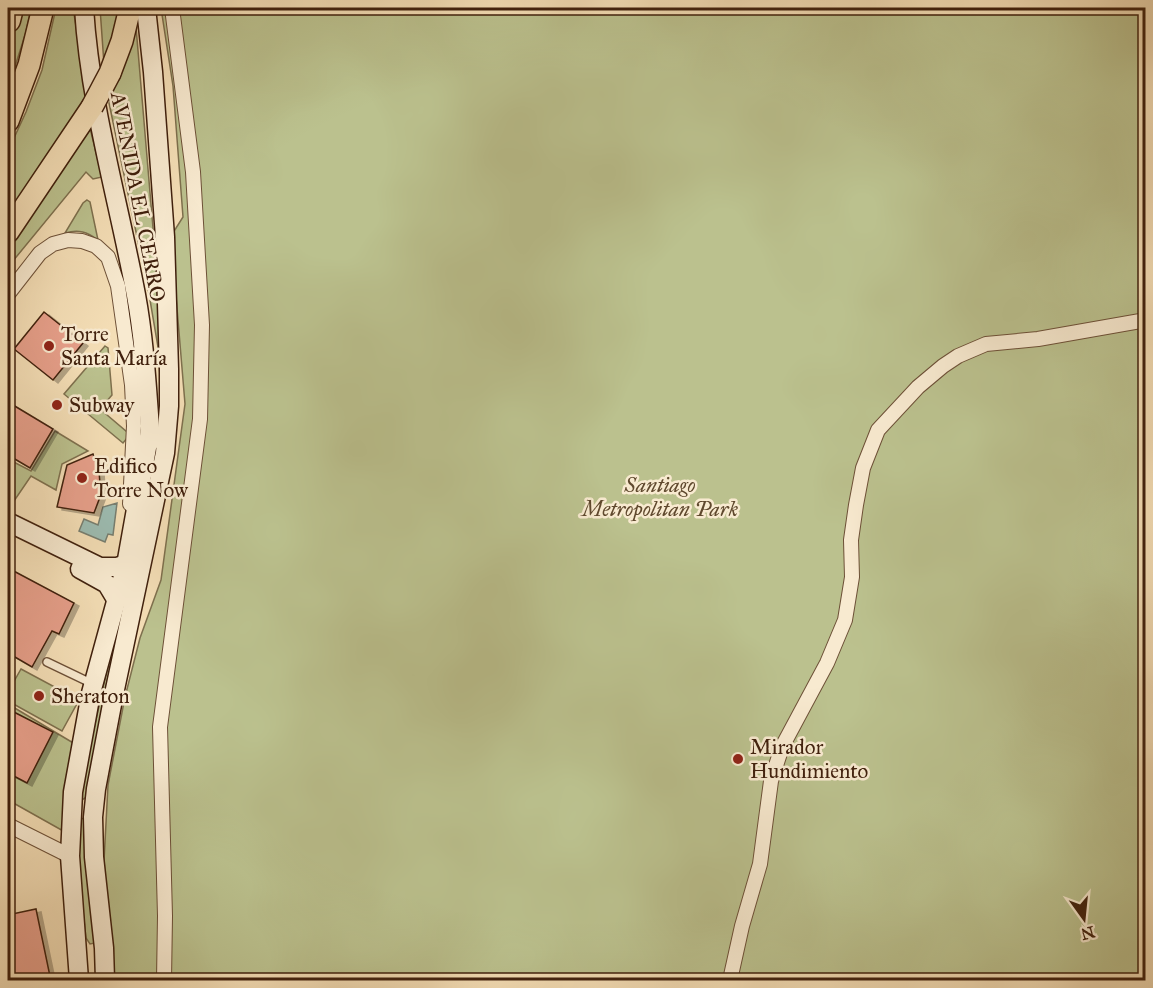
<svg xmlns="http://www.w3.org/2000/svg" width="1153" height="988" font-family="'IM FELL Great Primer',serif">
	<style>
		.green { fill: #bbc18e; stroke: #7e704e; stroke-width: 1.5 }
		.water { fill: #9cbcb2; stroke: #777e70; stroke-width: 1.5 }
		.building { fill: #e69f8a; stroke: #40200d; stroke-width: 1.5; filter: url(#shadow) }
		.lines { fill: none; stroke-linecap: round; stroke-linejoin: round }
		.lane-casing { stroke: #6d5037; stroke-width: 10 }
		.street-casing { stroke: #6d5037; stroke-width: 16 }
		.secondary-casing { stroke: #40200d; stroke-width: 21 }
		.primary-casing { stroke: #40200d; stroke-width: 24 }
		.highway-casing { stroke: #40200d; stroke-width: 27 }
		.lane { stroke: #f8ead0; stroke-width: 7 }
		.street { stroke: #f8ead0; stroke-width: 14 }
		.secondary { stroke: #f8ead0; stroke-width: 18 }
		.primary { stroke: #f4deb6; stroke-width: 21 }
		.highway { stroke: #f4deb6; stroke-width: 24 }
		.primary-bridge-casing { stroke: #40200d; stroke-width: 24; stroke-linecap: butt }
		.primary-bridge { stroke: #f4deb6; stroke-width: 21 }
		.poi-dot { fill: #8f2418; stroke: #f8ead0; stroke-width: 2 }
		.labels { text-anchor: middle; stroke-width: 5; stroke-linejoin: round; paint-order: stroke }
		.street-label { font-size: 21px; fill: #40200d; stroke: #f8ead0 }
		.poi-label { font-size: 21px; fill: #40200d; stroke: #f8ead0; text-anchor: start }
		.park-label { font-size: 21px; font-style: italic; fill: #5f482d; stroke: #f8ead0 }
	</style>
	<defs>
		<filter id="shadow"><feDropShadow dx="5" dy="3" stdDeviation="0" flood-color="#0004"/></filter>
	</defs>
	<rect width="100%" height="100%" fill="#f4deb6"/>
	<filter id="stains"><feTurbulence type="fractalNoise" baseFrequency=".00333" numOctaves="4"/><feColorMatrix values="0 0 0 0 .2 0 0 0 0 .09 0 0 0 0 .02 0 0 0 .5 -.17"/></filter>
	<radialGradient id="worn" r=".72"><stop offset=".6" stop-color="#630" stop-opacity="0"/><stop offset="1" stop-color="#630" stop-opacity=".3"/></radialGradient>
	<g class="green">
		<polygon points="20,8 31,8 26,32 11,79 8,77 8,55"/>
		<polygon points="56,8 73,8 87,95 8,217 8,151 26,112 42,70"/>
		<polygon points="100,8 122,8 104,64"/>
		<polygon points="161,8 1145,8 1145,980 113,980 104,861 108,785 125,697 140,638 161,580 185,404 171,236 183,217 173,86"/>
		<polygon points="136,27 163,346 162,406 158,347 149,294 109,103"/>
		<polygon points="90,128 102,177 93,179 86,172 8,267 8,246"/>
		<path d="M 87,200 L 90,202 L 98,240 C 87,232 79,229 65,233 L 83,203 Z"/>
		<polygon points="105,346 108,348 112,395 100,409 127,432 128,437 123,443 64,394"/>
		<polygon points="55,431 88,451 62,464 56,490 31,476 14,501 8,498 8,459 31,471"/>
		<polygon points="129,569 133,570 87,797 78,802"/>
		<polygon points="21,669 79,700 62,731 8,701 8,692"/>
		<polygon points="8,704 75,744 65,832 8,800"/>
		<polygon points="76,818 89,819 95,943 90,944 86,938 77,856"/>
	</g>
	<polygon class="water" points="117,503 113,535 108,534 105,542 79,531 84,519 98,525 103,507"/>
	<g class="building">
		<polygon points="44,312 83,343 53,380 14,349"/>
		<polygon points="8,402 53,429 30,468 8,455"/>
		<polygon points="93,454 99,471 100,484 100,497 94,513 57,507 67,465"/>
		<polygon points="8,568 74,603 59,634 52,631 32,667 8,653"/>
		<polygon points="8,709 53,732 27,783 8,773"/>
		<polygon points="36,909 51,981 8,981 8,926 14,925 12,914"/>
	</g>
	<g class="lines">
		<defs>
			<polyline id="lane" points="47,662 93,684"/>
			<g id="street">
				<polyline points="8,294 40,253 53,244 68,240 82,241 96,246 108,257 118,286 132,385 134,426 130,504"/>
				<polyline points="8,825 70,856"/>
				<polyline points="164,980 165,916 160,727 200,419 202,325 193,172 172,8"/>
				<polyline points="730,980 742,926 760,864 771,781 782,747 827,663 845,620 852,577 851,540 856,505 863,468 878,430 918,387 943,366 958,356 986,344 1038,339 1146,320"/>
			</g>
			<g id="secondary">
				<path d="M 84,8 C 90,105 118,199 136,295 C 145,344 147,392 151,441"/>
				<polyline points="8,522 100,567 117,567 135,561"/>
				<polyline points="80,569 107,584 116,599"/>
				<polyline points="79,980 70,856 73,792 91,693 126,565 150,431"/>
				<polyline points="105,980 104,948 94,857 93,817 96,789 114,694 165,453 169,406 169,369 165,237 153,72 146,8"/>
			</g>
			<g id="primary">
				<polyline points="110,73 122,41 130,8"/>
				<polyline points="8,121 29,65 43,8"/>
				<polyline points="8,232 92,107"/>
			</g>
			<polyline id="highway" points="8,20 11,8"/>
		</defs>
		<use href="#lane" class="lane-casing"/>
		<use href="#street" class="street-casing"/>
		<use href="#secondary" class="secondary-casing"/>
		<use href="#primary" class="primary-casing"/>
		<use href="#highway" class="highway-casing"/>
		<use href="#lane" class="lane"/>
		<use href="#street" class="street"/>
		<use href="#secondary" class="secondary"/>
		<use href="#primary" class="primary"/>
		<use href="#highway" class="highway"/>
		<defs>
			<polyline id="primary-bridge" points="92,107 110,73"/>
		</defs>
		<use href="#primary-bridge" class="primary-bridge-casing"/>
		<use href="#primary-bridge" class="primary-bridge"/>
	</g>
	<g class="poi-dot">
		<circle cx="49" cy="346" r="6"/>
		<circle cx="57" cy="405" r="6"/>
		<circle cx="82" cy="478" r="6"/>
		<circle cx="39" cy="696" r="6"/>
		<circle cx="738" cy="759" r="6"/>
	</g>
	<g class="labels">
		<g class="street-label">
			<text transform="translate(138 197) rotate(79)" y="7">AVENIDA EL CERRO</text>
		</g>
		<g class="poi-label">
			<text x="61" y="341">Torre<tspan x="61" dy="24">Santa María</tspan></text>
			<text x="69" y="412">Subway</text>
			<text x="94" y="473">Edifico<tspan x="94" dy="24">Torre Now</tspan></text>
			<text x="51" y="703">Sheraton</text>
			<text x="750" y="754">Mirador<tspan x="750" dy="24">Hundimiento</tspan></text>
		</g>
		<g class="park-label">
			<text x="660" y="492">Santiago<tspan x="660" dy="24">Metropolitan Park</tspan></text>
		</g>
	</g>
	<rect width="1153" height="988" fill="none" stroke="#f4deb6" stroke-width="30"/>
	<rect x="9" y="9" width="1135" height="970" fill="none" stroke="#40200d" stroke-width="3"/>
	<rect x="15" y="15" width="1123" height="958" fill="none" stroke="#40200d" stroke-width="1.5"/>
	<g transform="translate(1084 919) rotate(165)" stroke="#f8ead0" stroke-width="4.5" paint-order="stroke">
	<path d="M0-4.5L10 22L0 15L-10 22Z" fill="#40200d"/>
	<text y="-9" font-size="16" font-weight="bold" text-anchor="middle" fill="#40200d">N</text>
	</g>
	<rect width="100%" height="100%" filter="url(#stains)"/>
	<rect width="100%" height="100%" fill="url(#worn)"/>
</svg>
